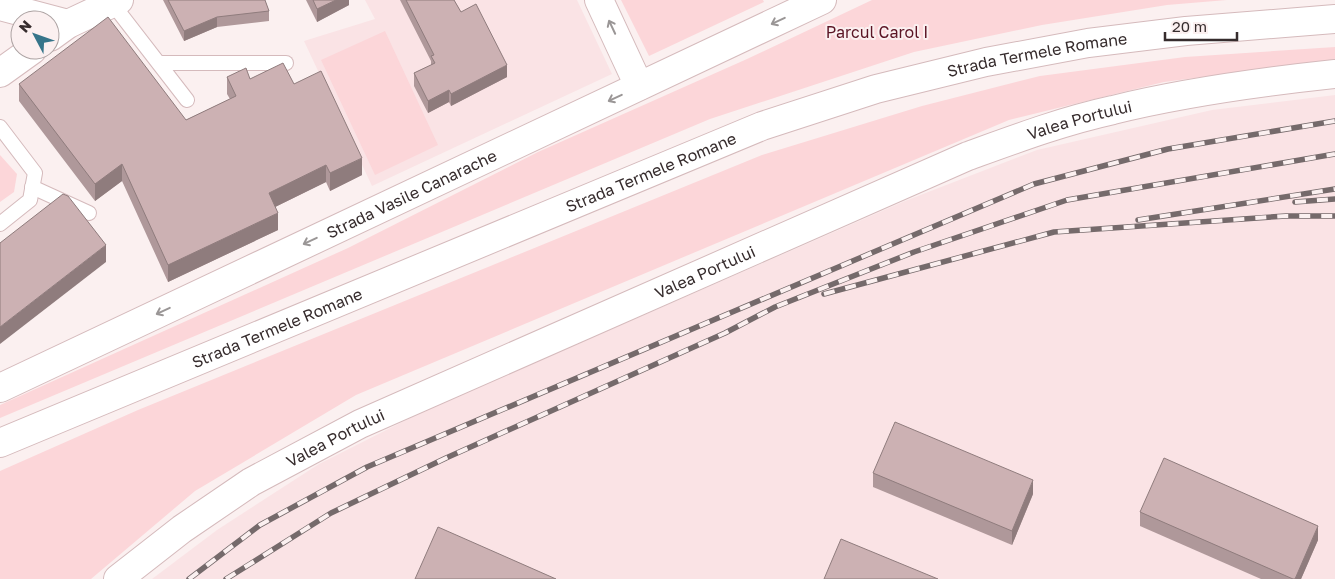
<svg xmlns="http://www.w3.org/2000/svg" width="1335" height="579" font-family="'Golos Text',sans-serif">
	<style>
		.built { fill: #fae3e5 }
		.green { fill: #fcd6d9 }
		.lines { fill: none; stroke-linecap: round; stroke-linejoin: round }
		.lane-casing { stroke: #d5babc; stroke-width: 16 }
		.street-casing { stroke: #d5babc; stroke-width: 30 }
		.secondary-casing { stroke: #d5babc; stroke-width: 30 }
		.lane { stroke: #fff; stroke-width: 14 }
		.street { stroke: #fff; stroke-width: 28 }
		.secondary { stroke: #fff; stroke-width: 28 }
		.rail-casing { stroke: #756a6b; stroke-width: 5.5 }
		.rail { stroke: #fbf0f0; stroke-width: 4; stroke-dasharray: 11; stroke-linecap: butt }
		.wall { fill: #af989a }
		.shaded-wall { fill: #8f7c7d }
		.building { fill: #ccb1b3; stroke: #8f7c7d }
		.oneway { stroke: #9a9696 }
		.labels { text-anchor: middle; stroke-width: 4; stroke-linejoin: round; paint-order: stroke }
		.park-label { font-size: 16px; fill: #5b1424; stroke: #fbf0f0 }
		.street-label { font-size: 16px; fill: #362c2d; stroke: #fbf0f0 }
	</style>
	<rect width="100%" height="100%" fill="#fbf0f0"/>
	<g class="built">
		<polygon points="365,0 577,0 612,74 372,186 304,41 375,19"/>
		<polygon points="1335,95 1335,579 152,579 217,530 319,464 424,411 905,201 1037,150 1212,110"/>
	</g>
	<g class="green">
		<polygon points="621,0 763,0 764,2 649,56"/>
		<polygon points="872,0 1227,0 1167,5 1042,25 914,52 710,119 0,418 0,405 348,248 538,152 747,59"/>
		<polygon points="385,31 438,145 375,175 321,60"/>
		<polygon points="1335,47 1335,60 1164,82 1009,120 356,395 195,491 91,579 0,579 0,471 138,410 762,155 922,106 1040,76 1185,57"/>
		<polygon points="0,155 17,174 14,192 0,202"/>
	</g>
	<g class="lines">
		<defs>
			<g id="lane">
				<polyline points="112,3 187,100"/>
				<polyline points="159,63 286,63"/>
				<polyline points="0,127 35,173 30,200 0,224"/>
				<polyline points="32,187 89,213"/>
			</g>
			<g id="street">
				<polyline points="599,0 639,86"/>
				<polyline points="0,6 68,24"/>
				<polyline points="50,37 68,24 119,0"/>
				<polyline points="0,73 32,50"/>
				<path id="s1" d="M 0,388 L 822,0"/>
			</g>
			<g id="secondary">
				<path id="s2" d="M 0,443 L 762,126 L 876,89 L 986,62 L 1088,43 L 1186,31 L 1335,19"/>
				<path id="s3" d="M 118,579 L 182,529 L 251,482 L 360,424 L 968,156 C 1015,139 1063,121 1113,110 C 1186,92 1260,82 1335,74"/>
			</g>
		</defs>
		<use href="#lane" class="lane-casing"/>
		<use href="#street" class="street-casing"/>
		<use href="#secondary" class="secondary-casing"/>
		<use href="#lane" class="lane"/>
		<use href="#street" class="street"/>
		<use href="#secondary" class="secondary"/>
		<defs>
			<g id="rail">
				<polyline points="1295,202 1335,199"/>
				<polyline points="1138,220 1335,189"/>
				<polyline points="824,294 1054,232 1286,216 1335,216"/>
				<polyline points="189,579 260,525 367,467 1034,184 1168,149 1335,121"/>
				<polyline points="226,579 331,513 446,458 725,333 775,307 914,252 1067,200 1335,154"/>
			</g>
		</defs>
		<use href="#rail" class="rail-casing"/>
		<use href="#rail" class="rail"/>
	</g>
	<g class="wall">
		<polygon points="163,0 265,0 269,11 269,21 217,27 184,41"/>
		<polygon points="306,0 349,0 349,5 317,22"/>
		<polygon points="400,0 454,0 461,12 507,77 451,106 449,102 428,113 414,86 414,73 431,65 431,61"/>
		<polygon points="227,77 250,79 294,84 362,175 330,191 326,182 275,207 278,230 168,282 122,181 95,201 19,101 19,84 186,120 230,99 227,94"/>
		<polygon points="873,473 1033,494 1012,545 873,487"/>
		<polygon points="1140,512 1318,540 1301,579 1261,579 1140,526"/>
	</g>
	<g class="shaded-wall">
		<polygon points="336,0 349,0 349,5 317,22 317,9"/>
		<polygon points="217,17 217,27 184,41 184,31"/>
		<polygon points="507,65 507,77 451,106 451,94"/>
		<polygon points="449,90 449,102 428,113 428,101"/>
		<polygon points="362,158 362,175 330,191 330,173"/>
		<polygon points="122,164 122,181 95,201 95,184"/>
		<polygon points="326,165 326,182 269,210 269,193"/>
		<polygon points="278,213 278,230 168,282 168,265"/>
		<polygon points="106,245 106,262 0,344 0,327"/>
		<polygon points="1033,480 1033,494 1012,545 1012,531"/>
		<polygon points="1318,526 1318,540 1301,579 1295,579"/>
	</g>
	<g class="building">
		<polygon points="168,0 265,0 269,11 217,17 184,31"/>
		<polygon points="313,0 336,0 317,9"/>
		<polygon points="406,0 454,0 461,12 476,4 507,65 451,94 449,90 428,101 414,73 435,63 431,56 434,55"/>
		<polygon points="108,17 186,120 236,96 227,77 246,68 250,79 283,63 294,84 321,71 362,158 330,173 326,165 269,193 278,213 168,265 122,164 95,184 19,84"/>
		<polygon points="63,194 68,196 106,245 0,327 0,243"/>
		<polygon points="895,422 1033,480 1012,531 873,473"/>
		<polygon points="1164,458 1318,526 1295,579 1293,579 1140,512"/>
		<polygon points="438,527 556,579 415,579"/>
		<polygon points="841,539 938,579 824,579"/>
	</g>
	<defs><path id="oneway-shaft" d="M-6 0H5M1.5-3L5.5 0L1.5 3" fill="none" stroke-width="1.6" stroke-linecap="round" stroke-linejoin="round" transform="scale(1.25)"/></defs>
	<g class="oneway">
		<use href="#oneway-shaft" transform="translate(778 21) rotate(155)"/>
		<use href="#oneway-shaft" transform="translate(612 27) rotate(-115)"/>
		<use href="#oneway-shaft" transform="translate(615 98) rotate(155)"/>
		<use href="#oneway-shaft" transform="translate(310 241) rotate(155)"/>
		<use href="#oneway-shaft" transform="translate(163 311) rotate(155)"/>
	</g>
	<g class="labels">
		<g class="park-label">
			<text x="877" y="38">Parcul Carol I</text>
		</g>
		<g class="street-label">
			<text dy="6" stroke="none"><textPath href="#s2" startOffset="1110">Strada Termele Romane</textPath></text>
			<text dy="6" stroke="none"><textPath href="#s3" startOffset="1070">Valea Portului</textPath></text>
			<text dy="6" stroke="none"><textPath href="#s2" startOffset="705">Strada Termele Romane</textPath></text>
			<text dy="6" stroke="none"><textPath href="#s1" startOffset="455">Strada Vasile Canarache</textPath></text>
			<text dy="6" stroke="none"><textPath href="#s3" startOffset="665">Valea Portului</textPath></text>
			<text dy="6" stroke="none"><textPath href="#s2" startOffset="300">Strada Termele Romane</textPath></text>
			<text dy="6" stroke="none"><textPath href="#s3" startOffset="260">Valea Portului</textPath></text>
		</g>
	</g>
	<g transform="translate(35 35) rotate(311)"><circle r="24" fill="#fbf0f0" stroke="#aca2a2"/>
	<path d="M0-4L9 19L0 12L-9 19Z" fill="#36758a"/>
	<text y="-8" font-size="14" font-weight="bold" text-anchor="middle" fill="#362c2d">N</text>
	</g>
	<path d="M1165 32v8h72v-8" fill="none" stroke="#362c2d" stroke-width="2.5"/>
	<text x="1172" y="32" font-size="15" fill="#362c2d" stroke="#fbf0f0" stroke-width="4" paint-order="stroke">20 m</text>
</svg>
